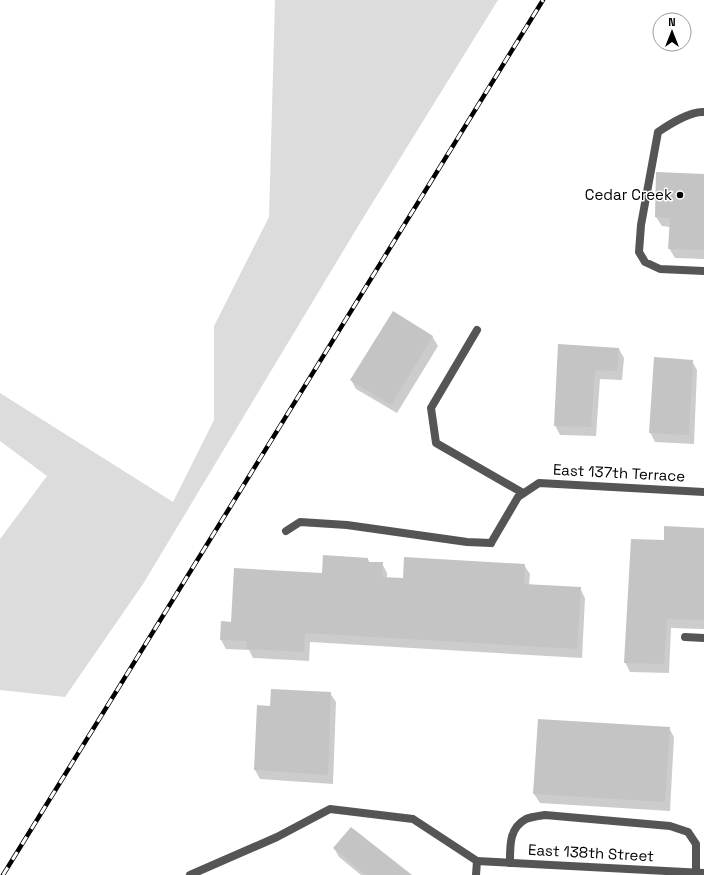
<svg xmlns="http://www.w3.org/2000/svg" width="704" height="875" font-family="'Space Grotesk',sans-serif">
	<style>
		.green { fill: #dcdcdc }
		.shadow { fill: #0003 }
		.building { fill: #c4c4c4 }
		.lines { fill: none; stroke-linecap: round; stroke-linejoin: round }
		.lane { stroke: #555; stroke-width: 8 }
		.street { stroke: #555; stroke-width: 8 }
		.rail-casing { stroke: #000; stroke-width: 4.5 }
		.rail { stroke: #fff; stroke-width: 3; stroke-dasharray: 9; stroke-linecap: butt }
		.poi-dot { fill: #000; stroke: #fff; stroke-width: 1.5 }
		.labels { text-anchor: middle; stroke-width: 3; stroke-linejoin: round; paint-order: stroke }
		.poi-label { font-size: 15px; fill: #000; stroke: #fff; text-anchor: end }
		.street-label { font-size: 15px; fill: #000; stroke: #fff }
	</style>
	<rect width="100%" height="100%" fill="#fff"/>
	<polygon class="green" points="275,0 498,0 360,223 143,584 65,697 0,690 0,539 47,476 0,441 0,393 173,502 214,420 214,326 269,217"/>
	<g class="shadow">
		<polygon points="704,175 704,259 675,258 669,248 670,227 662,226 656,217"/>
		<polygon points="432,336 438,346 397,413 356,389 351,380"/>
		<polygon points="559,345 619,349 624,358 622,380 600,379 596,436 560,435 555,425"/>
		<polygon points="692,361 697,370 694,444 655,442 650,432"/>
		<polygon points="704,529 704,629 671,628 669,673 630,672 625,662 665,541"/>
		<polygon points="368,559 370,563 382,563 387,573 387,578 404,579 524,565 530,574 529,586 580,588 585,598 582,658 310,642 309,661 253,658 249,650 226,649 221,640 232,623 323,574"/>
		<polygon points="330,693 336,702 333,784 260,779 255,770 258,706 271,708"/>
		<polygon points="669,728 674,737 670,811 540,803 534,794"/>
		<polygon points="334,848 410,875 361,875 339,857"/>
	</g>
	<g class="building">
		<polygon points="656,172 704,174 704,250 668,249 670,218 655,217"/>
		<polygon points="393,311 433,336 391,405 350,380"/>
		<polygon points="558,344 619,348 617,371 595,370 591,427 554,426"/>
		<polygon points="654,357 693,360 689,435 649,433"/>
		<polygon points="664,526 704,528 704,620 667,619 664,664 624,663 631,539 664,540"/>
		<polygon points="323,555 368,558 368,562 383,562 382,577 403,578 404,557 525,564 524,584 581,587 577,649 305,633 304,652 247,649 247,641 220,640 221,621 231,622 234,568 322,573"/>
		<polygon points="271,689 331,692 328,775 254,770 257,705 270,706"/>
		<polygon points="538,719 670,727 665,802 533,794"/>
		<polygon points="351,827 412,875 366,875 333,848"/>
	</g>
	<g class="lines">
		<g class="lane">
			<path d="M 704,112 C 690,111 670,124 658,132 L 641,225 L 639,252 L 645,262 L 660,269 L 704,271"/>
			<polyline points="477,330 431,408 436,443 523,493"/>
			<polyline points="286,531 300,522 347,525 467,542 491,543"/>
			<polyline points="685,637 704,638"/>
			<path d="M 510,863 C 510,846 509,828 526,819 C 531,817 539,816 545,815 L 670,826 L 688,832 L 696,844 L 696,873"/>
			<polyline points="190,875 277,837 330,809 413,819 477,861 476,875"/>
		</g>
		<g class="street">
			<polyline points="491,543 518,497 539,483 704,492"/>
			<polyline points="477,861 704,873"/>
		</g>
		<defs>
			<polyline id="rail" points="3,875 543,0"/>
		</defs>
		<use href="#rail" class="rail-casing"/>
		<use href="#rail" class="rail"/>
	</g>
	<circle class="poi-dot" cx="680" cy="195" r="4"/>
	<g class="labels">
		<g class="poi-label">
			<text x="672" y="200">Cedar Creek</text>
		</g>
		<g class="street-label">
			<text transform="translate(619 473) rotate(3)" y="5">East 137th Terrace</text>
			<text transform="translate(591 853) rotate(3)" y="5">East 138th Street</text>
		</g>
	</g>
	<g transform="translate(672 32)"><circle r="19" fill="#ffffff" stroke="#999999"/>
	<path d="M0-3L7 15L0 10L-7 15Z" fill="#000000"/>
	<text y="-6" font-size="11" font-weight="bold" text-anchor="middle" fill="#000000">N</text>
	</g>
</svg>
